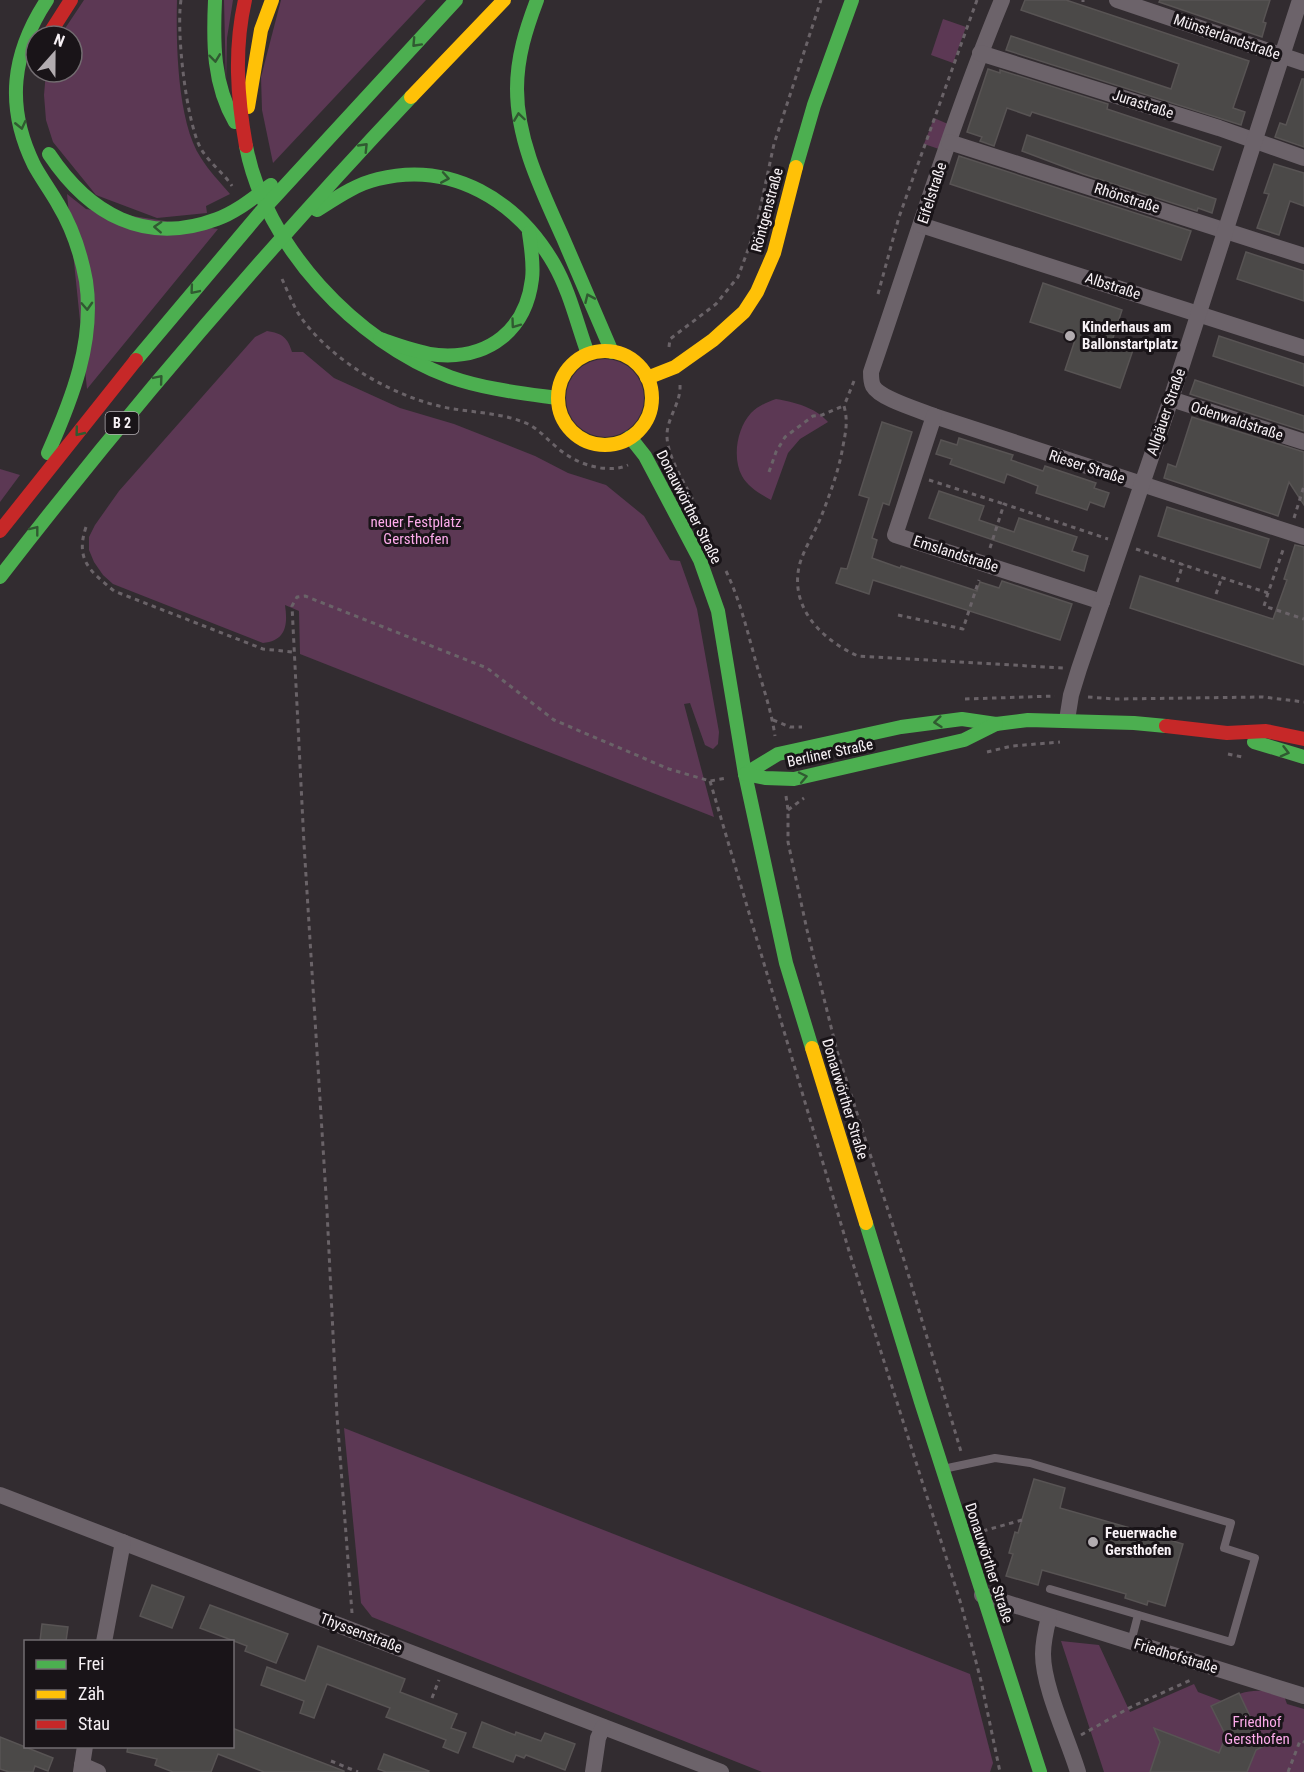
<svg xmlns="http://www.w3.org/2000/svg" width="1304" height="1772" font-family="'Roboto Condensed',sans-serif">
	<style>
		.green { fill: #5c3854 }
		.building { fill: #4b4948; stroke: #585454; stroke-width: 1.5 }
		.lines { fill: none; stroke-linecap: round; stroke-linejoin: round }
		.path { stroke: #6a6368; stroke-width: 3; stroke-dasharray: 4.5 4.5; stroke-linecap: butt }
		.lane { stroke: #6c636a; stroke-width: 8 }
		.street { stroke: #6c636a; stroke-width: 16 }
		.fast { stroke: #4caf50; stroke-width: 14 }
		.slow { stroke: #ffc107; stroke-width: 14 }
		.jam { stroke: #c62828; stroke-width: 14 }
		.oneway { stroke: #305a31 }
		.poi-dot { fill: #b2acb0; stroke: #191418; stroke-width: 2 }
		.labels { text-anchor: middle; stroke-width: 6; stroke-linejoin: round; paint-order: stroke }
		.shield { fill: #191418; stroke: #b4afb3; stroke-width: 1.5 }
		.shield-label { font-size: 14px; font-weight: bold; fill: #f7f1f5 }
		.street-label { font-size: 15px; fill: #f7f1f5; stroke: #191418 }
		.poi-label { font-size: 15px; font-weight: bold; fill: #f7f1f5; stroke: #191418; text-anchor: start }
		.park-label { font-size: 15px; fill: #fcaaea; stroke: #191418 }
	</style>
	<rect width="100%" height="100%" fill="#322c30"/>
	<g class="green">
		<path d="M 84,0 L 177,0 C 176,42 177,122 201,158 C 209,171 220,182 230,194 L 206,206 L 207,213 L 157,218 L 96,195 L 53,142 L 46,120 L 44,95 L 46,72 L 72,72 L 72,36 L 60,36 Z"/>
		<polygon points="224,0 233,0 227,38 226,85"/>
		<polygon points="281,0 426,0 273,163 262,110 261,77"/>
		<polygon points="943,19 966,27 953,63 931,55"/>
		<polygon points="934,118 948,124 939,149 924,144"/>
		<polygon points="67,194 86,209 218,229 87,389"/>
		<path d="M 267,331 C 282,333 288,338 292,352 L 303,352 L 334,378 L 400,408 L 454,424 L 535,456 L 568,473 L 606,485 L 644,516 L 670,560 L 680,561 L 697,609 L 719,732 L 718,744 L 713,749 L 705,745 L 690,703 L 684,704 L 714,817 L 300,654 L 299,611 L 285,605 C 288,625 286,641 263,643 L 113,584 L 103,575 L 94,562 L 89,550 L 89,537 L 95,525 L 119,491 L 255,337 Z"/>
		<circle cx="605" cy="398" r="39"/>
		<path d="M 776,399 C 794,402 815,407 828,422 L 800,439 L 788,453 L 771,500 C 760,494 748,487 742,476 C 732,458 737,428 751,413 C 758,406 767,402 776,399 Z"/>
		<polygon points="0,469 20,475 0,502"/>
		<polygon points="344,1428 970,1674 993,1763 990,1772 762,1772 372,1617 361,1603"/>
		<path d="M 1061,1641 L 1099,1645 L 1130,1712 L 1194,1684 L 1198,1692 L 1222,1701 C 1244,1690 1260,1687 1284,1696 L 1287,1704 L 1304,1709 L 1304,1772 L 1104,1772 Z"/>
	</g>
	<g class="building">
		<polygon points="1025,0 1066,0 1249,61 1233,108 1245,112 1241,125 1006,50 1011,36 1171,89 1179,64 1021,10"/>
		<polygon points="1160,0 1270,0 1263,22 1266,23 1262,37 1159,2"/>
		<polygon points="988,69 1000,73 1000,70 1108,104 1107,109 1221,147 1213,170 1032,112 1030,116 1007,108 994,146 980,141 982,137 967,132"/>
		<polygon points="1302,79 1304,79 1304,147 1275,137 1280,123 1286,125"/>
		<polygon points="1027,135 1216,199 1212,213 1198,208 1197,211 1083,174 1022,151"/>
		<polygon points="959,156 1191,231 1181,260 950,184"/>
		<polygon points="1274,164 1304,173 1304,206 1290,201 1279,235 1257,228 1269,194 1264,193"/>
		<polygon points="1246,252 1304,271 1304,301 1237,279"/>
		<polygon points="1043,283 1122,310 1112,341 1134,347 1120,388 1065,370 1076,337 1030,322"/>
		<polygon points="1219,336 1304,364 1304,386 1213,356"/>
		<polygon points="1195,380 1304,416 1304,431 1190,394"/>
		<polygon points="1192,417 1304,452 1304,505 1289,482 1278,516 1164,478 1168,464 1176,467"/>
		<polygon points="882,422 912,432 889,505 883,503 872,538 877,540 872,558 900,568 901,566 977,591 980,582 999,588 1002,581 1072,604 1060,640 873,580 869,594 836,583 841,568 847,569 869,498 859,495"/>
		<polygon points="959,438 1013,455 1011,460 1043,471 1045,466 1096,483 1094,488 1109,493 1104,507 1090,502 1087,510 1036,493 1038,486 1007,474 1004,483 950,464 952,459 936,454 941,440 957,445"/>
		<polygon points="939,491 984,506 979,520 1014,532 1019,518 1077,537 1072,551 1088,556 1084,571 929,518"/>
		<polygon points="1167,507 1269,539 1260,568 1158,536"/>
		<polygon points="1295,545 1304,547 1304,665 1130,608 1140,576 1273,619 1287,580 1284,579"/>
		<polygon points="1034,1479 1065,1488 1060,1508 1144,1532 1145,1530 1167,1536 1166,1539 1183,1544 1165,1606 1148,1601 1147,1605 1125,1598 1126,1594 1042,1570 1038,1585 1006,1576 1013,1554 1009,1553 1015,1532 1018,1533"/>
		<polygon points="152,1585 184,1597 172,1628 140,1616"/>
		<polygon points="210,1605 288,1634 276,1663 245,1651 247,1646 200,1628"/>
		<polygon points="42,1624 68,1627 66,1641 40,1641"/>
		<polygon points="318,1646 405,1679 400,1692 457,1714 451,1728 466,1733 458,1753 443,1747 446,1740 386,1717 390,1708 327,1684 314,1718 300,1713 304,1701 261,1685 267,1667 305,1681"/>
		<polygon points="1239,1693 1264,1746 1256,1750 1247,1772 1150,1772 1160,1742 1154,1728 1219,1753 1226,1736 1211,1706"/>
		<polygon points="482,1722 515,1735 516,1732 541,1741 545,1733 575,1744 565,1770 526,1755 524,1758 516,1755 513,1762 473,1747"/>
		<polygon points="232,1728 344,1771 344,1772 264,1772 218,1754 211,1772 173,1772 155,1765 157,1759 127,1752 128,1746 232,1746"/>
		<polygon points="0,1737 53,1758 48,1771 35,1766 33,1772 9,1772 0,1769"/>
		<polygon points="384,1754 429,1771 428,1772 386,1772 378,1769"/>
	</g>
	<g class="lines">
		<g class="path">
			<path d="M 181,0 C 176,31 186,119 200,147 C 208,162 223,172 232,186"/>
			<polyline points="1083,2 1083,0"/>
			<path d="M 282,279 C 288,292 294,308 302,319 C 335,363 391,395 443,407 C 472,413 501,412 528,424 C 538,429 545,437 553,444 C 567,457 582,465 601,468 C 611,469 619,469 628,465"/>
			<polyline points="878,294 899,217 977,0"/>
			<polyline points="669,347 670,339 716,304 738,277 756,228 774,144 821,0"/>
			<path d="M 854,381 L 844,406 C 848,421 846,430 843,446 C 839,470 830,494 821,517 C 815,532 805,547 800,563 C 788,607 822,640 858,656 L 1063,668"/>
			<path d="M 680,385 C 681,400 671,413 668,427 C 662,450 684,481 694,502"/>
			<polyline points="769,472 776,452 785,437 813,416 822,415 843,406"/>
			<polyline points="929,480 1004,504"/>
			<polyline points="1294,518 1304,486"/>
			<path d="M 86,527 C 75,560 90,571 114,591 L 263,649 L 293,652"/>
			<polyline points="990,548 1004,504 1108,539"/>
			<polyline points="1136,549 1268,593 1284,547"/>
			<path d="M 726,571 C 739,598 746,626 754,655 C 761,682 771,708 775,736"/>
			<polyline points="1177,582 1183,564"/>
			<polyline points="1268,593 1264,606 1304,619"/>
			<polyline points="1216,594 1222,577"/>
			<polyline points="898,615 963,629 979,580"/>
			<polyline points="1088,697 1115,699 1263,697 1304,702"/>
			<polyline points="965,699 1055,696"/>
			<polyline points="773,720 790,727 802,727"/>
			<polyline points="987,752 1012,746 1060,742"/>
			<polyline points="1228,754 1242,757"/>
			<polyline points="710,781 849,1251 961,1604 981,1681 1000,1772"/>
			<polyline points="786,796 788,810 788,842 807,930 837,1051 904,1260 962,1455"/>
			<polyline points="788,810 804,798"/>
			<polyline points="983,1531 1022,1520"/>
			<polyline points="352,1613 337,1416 327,1211 304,844 292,606 297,597 305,596 487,668 554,720 669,769 710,781 727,778"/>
			<polyline points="432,1698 439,1680"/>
			<polyline points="1081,1735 1131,1707 1193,1679"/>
			<polyline points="331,1761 358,1772"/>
			<polyline points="1288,1772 1300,1741 1304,1742"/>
		</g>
		<g class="lane">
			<polyline points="943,1469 995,1458 1030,1463 1231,1523 1224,1548 1255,1558 1231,1642 1050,1589"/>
			<polyline points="1131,1642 1138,1615"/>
		</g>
		<g class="street">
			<path d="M 1002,0 C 952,121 914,247 871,372 C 871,377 871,382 873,386 C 880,399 920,410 934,416 L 1304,537"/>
			<polyline points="1117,0 1304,63"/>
			<polyline points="980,53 1219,128 1304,158"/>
			<polyline points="949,142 1304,256"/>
			<polyline points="921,225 1304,348"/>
			<polyline points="1171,399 1304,442"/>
			<polyline points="934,416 895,535 1102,602"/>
			<polyline points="1067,720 1071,695 1079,669 1171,399 1300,0"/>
			<polyline points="0,1495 721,1772"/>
			<polyline points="982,1595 1304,1696"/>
			<path d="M 1049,1617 C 1046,1629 1043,1642 1043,1654 C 1043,1687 1068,1739 1078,1772"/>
			<polyline points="104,1642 123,1542"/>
			<polyline points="82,1765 98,1772"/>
			<polyline points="81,1772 85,1746"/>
			<polyline points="593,1772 598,1738 603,1727"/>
		</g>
		<g class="fast">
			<path d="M 47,0 C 12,53 5,106 34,165 C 41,178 50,190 58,204 C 72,227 81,254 86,281 C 95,341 72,399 48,453"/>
			<path d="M 215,0 C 213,43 213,84 235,122"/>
			<path d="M 537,0 C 526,29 517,57 517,89 C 517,141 542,191 563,238 C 579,276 596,314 612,352"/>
			<path d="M 246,146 C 265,246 356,342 450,377 C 484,389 521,393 557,398"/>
			<path d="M 49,154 C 89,214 145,246 217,219 C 237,212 254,197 271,185"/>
			<polyline points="796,167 814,105 852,0"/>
			<path d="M 317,210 C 336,198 356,184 378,179 C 452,161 517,200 554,264 C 570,292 577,324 588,354"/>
			<path d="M 380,339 C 399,345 418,353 438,355 C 489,359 526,330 532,279 C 534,264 531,248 529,233"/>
			<polyline points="136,360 259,214 456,0"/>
			<polyline points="630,437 645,456 700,560 718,611 745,774 786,963 812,1048"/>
			<path d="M 0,577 C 129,410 266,251 411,97"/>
			<polyline points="1254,742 1304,757"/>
			<polyline points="745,774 778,754 901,727 962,719 996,724 1028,720 1134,723 1166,726"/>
			<polyline points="745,774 765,778 794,779 964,740 996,724"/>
			<polyline points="866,1223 921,1402 1040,1772"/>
		</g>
		<g class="slow">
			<polyline points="411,97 504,0"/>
			<polyline points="248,107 261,30 272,0"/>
			<circle cx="605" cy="398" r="47"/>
			<polyline points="647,378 675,367 713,340 744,312 757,292 774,253 796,167"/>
			<polyline points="812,1048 866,1223"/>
		</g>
		<g class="jam">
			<path d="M 245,0 C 234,49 237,96 246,146"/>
			<polyline points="48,36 71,0"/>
			<polyline points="0,531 136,360"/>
			<polyline points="1166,726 1227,733 1266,731 1304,739"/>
		</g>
	</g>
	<defs><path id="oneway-chevron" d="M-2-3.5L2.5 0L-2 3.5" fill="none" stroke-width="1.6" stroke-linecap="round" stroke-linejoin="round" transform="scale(1.5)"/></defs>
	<g class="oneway">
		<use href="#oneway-chevron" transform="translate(416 43) rotate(133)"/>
		<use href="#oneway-chevron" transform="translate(215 58) rotate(83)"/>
		<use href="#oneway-chevron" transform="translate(519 117) rotate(-98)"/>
		<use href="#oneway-chevron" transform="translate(21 125) rotate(77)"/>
		<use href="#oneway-chevron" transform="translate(364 147) rotate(-46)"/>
		<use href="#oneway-chevron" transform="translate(445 178) rotate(10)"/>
		<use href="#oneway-chevron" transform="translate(158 227) rotate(-177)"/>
		<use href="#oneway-chevron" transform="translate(194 290) rotate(130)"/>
		<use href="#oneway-chevron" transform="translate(589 298) rotate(-114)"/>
		<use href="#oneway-chevron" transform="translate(87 306) rotate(87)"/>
		<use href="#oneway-chevron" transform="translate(515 324) rotate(126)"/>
		<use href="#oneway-chevron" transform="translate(159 379) rotate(-50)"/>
		<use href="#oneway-chevron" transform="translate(79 432) rotate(129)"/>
		<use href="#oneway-chevron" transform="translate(35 530) rotate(-52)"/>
		<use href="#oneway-chevron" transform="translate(938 722) rotate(174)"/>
		<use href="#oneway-chevron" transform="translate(1285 752) rotate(15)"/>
		<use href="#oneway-chevron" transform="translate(803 777) rotate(-12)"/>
	</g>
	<g class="poi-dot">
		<circle cx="1070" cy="336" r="6"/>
		<circle cx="1093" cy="1542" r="6"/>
	</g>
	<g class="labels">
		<rect class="shield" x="105.5" y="412" width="33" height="22" rx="4.5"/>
		<g class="shield-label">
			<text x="122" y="428">B 2</text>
		</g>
		<g class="street-label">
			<text transform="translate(1227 37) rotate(19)" y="5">Münsterlandstraße</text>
			<text transform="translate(1143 104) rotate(18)" y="5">Jurastraße</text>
			<text transform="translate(932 193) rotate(-72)" y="5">Eifelstraße</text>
			<text transform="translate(1127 198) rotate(18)" y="5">Rhönstraße</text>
			<text transform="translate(767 210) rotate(-75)" y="5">Röntgenstraße</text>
			<text transform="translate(1113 286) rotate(18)" y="5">Albstraße</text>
			<text transform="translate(1166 412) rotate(-71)" y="5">Allgäuer Straße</text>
			<text transform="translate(1237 421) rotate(18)" y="5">Odenwaldstraße</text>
			<text transform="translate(1087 467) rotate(18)" y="5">Rieser Straße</text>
			<text transform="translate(689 507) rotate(63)" y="5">Donauwörther Straße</text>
			<text transform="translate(956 554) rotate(18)" y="5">Emslandstraße</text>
			<text transform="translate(830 753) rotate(-12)" y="5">Berliner Straße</text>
			<text transform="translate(845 1099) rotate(73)" y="5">Donauwörther Straße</text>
			<text transform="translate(989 1563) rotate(72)" y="5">Donauwörther Straße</text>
			<text transform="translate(361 1633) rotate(21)" y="5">Thyssenstraße</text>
			<text transform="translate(1176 1656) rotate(17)" y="5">Friedhofstraße</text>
		</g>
		<g class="poi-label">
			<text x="1082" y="332">Kinderhaus am<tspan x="1082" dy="17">Ballonstartplatz</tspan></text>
			<text x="1105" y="1538">Feuerwache<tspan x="1105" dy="17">Gersthofen</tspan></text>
		</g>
		<g class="park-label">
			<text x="416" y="527">neuer Festplatz<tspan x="416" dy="17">Gersthofen</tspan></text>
			<text x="1257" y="1727">Friedhof<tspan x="1257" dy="17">Gersthofen</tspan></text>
		</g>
	</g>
	<rect x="24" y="1640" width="210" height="108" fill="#191418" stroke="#726c70" stroke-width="1.5"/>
	<rect x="36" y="1660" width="30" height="9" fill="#4caf50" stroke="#726c70" stroke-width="1.5"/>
	<text x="78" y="1670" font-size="18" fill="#f7f1f5">Frei</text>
	<rect x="36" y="1690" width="30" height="9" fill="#ffc107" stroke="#726c70" stroke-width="1.5"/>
	<text x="78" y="1700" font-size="18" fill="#f7f1f5">Zäh</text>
	<rect x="36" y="1720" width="30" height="9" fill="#c62828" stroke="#726c70" stroke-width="1.5"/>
	<text x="78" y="1730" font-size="18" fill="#f7f1f5">Stau</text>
	<g transform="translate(54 54) rotate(21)"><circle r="28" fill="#191418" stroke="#726c70" stroke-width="1.5"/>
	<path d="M0-4.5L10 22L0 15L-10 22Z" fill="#b2acb0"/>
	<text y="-9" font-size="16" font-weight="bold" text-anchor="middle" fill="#f7f1f5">N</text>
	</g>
</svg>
